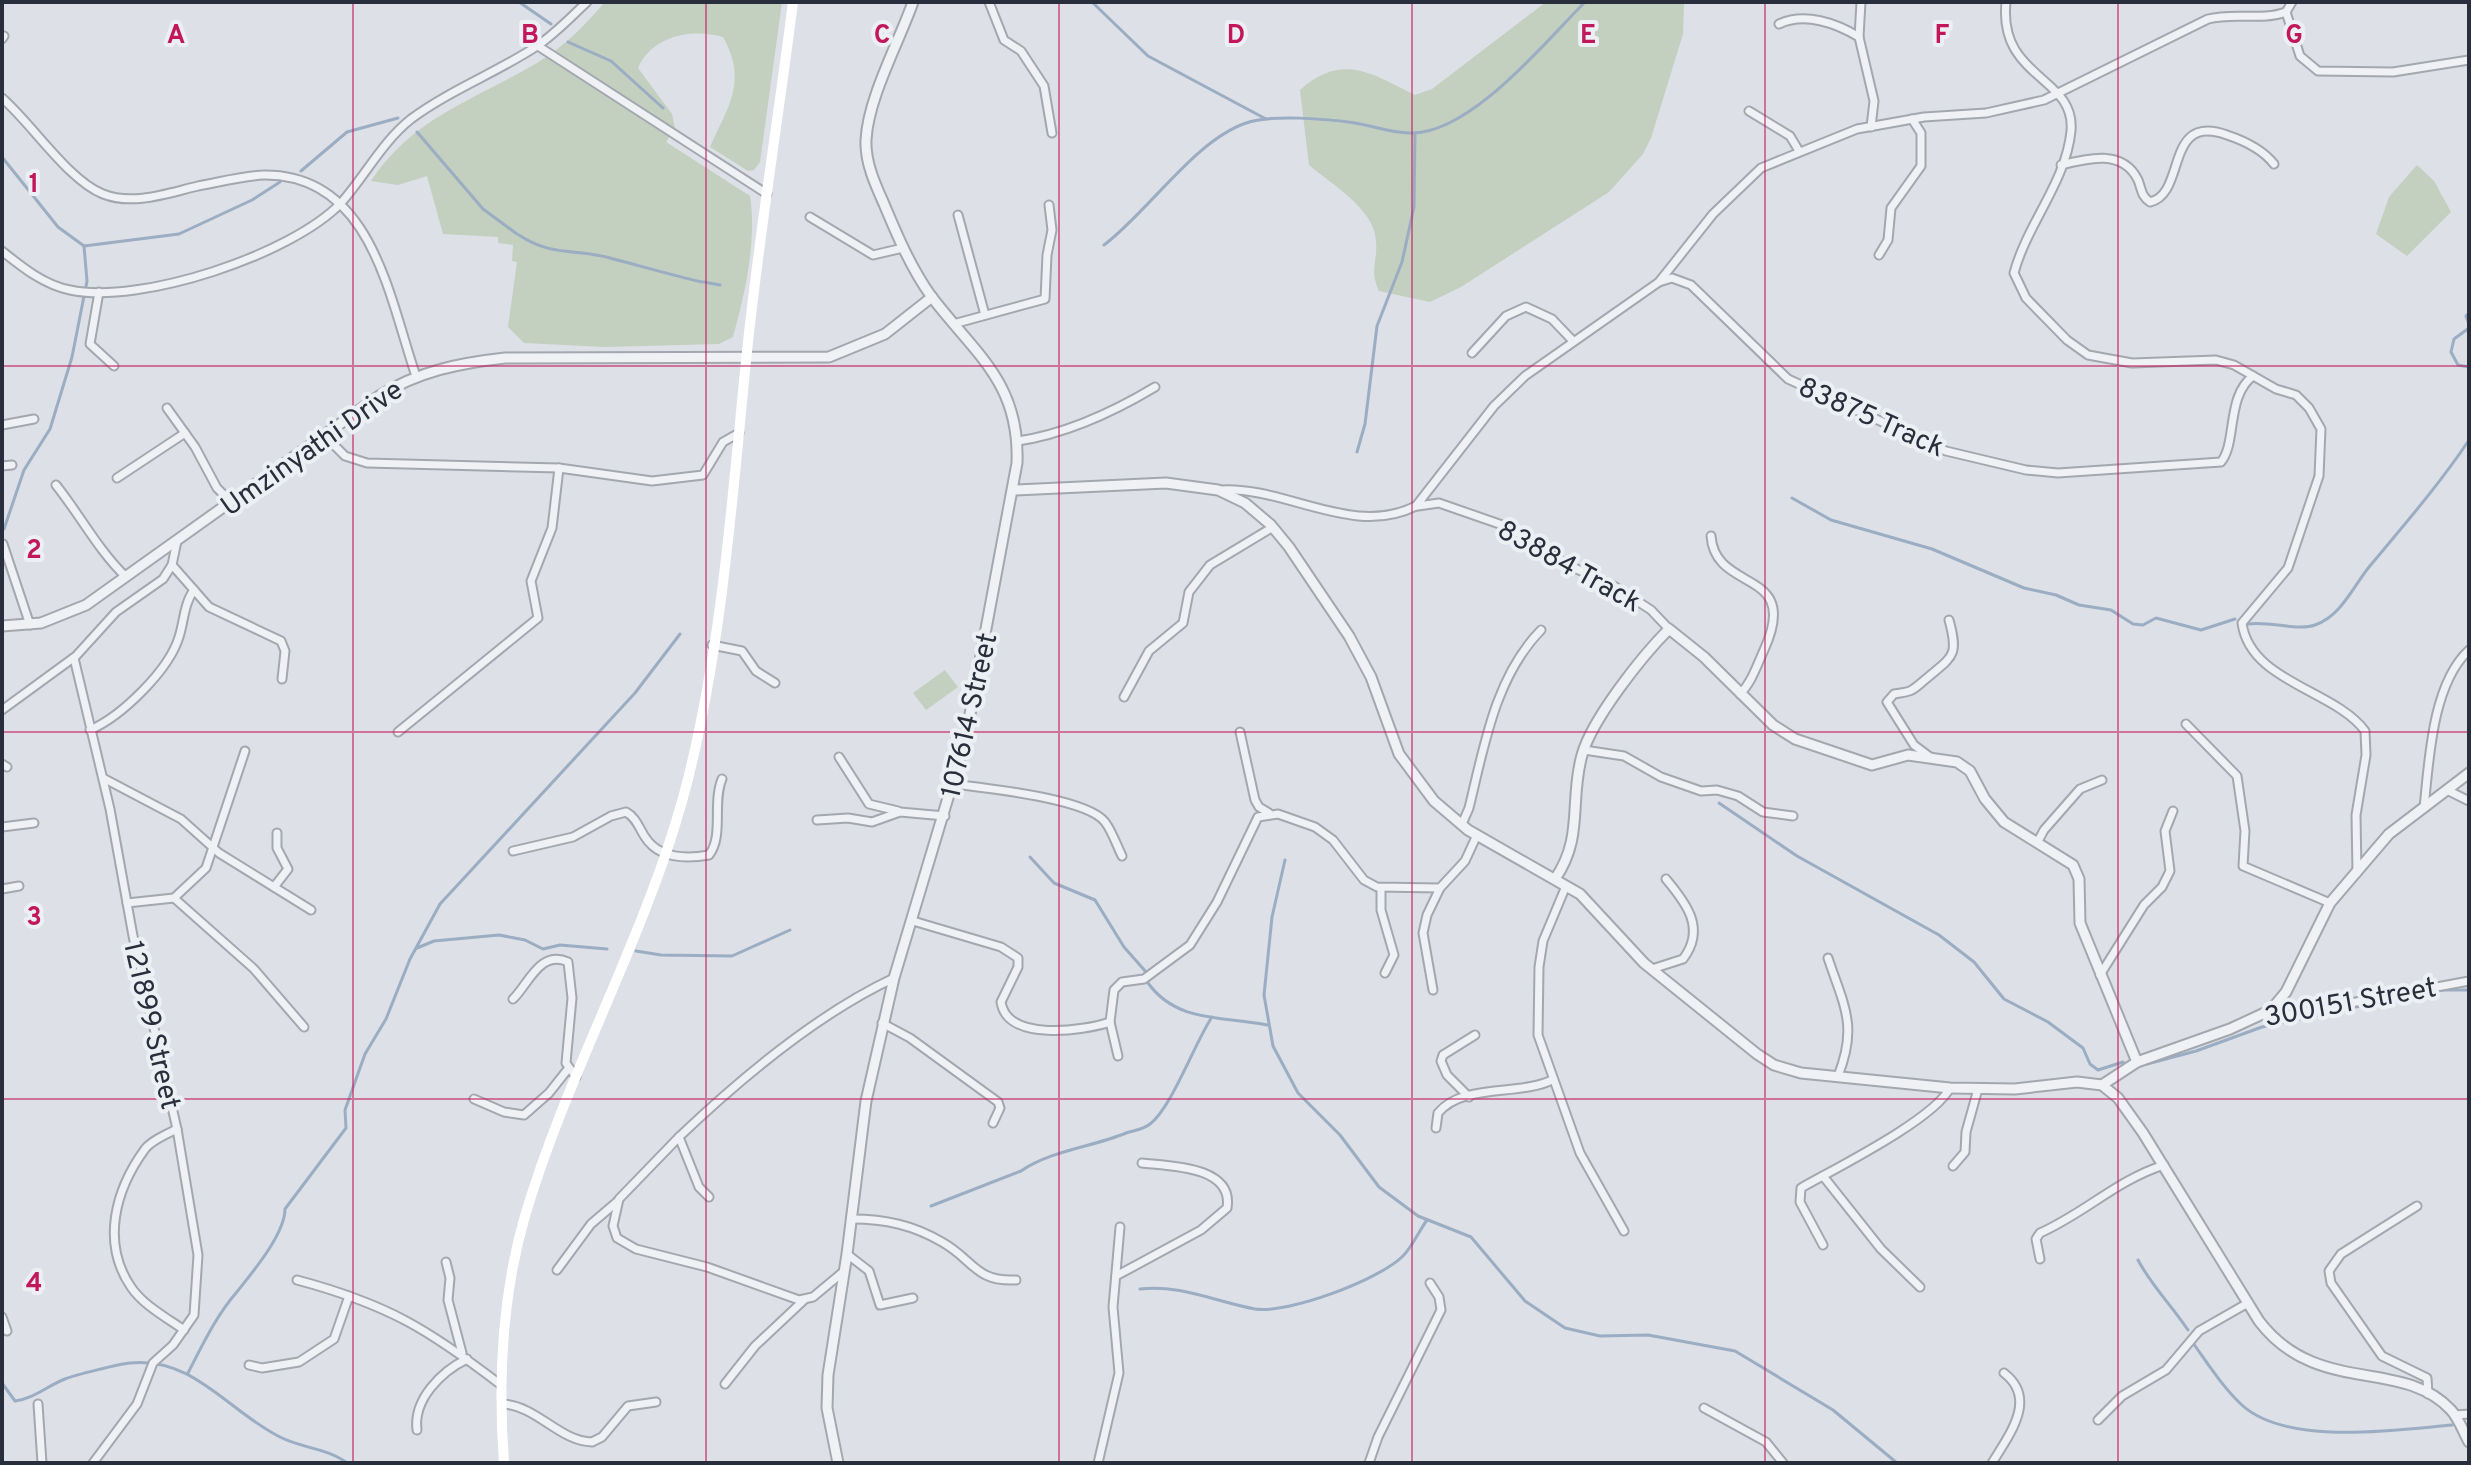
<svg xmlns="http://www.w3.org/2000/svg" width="2471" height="1465" font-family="Overpass,sans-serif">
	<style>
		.green { fill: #c3cfbf }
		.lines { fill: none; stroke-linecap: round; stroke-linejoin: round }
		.stream { stroke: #9badc3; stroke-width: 3 }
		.minor-casing { stroke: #a3a7af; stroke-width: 11 }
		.tertiary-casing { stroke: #a3a7af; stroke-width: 13 }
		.minor { stroke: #eff1f4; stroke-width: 7 }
		.tertiary { stroke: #eff1f4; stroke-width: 9 }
		.secondary { stroke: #fff; stroke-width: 10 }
		.grid { fill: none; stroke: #c2185b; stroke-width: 2; stroke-opacity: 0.55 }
		.labels { text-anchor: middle; stroke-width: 8; stroke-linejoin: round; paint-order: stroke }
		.street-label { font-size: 28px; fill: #282e3b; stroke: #eceff3 }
		.grid-label { font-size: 26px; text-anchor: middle; font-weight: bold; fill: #c2185b; stroke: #eceff3; stroke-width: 8; stroke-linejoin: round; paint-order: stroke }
	</style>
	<rect width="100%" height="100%" fill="#dde0e6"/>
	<g class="green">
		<path d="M 605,2 L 782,2 L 760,162 L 754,170 L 748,171 L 710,147 C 728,107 748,81 723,37 C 693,28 652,35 638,68 L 672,114 L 675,128 L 666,142 L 750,196 C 757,241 745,293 733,337 L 719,344 L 604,347 L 524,343 L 508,327 L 517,262 L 512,261 L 513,245 L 498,243 L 498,237 L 443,234 L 427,176 L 398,185 L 371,181 C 412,118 474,100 537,63 C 564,47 585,25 605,2 Z"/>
		<path d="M 1546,2 L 1684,2 L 1683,34 L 1651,138 L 1643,154 L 1609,192 L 1461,287 L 1430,302 L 1379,291 C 1369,269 1378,262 1376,241 C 1375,209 1331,184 1309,165 L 1300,90 C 1343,52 1372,74 1415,95 L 1432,89 Z"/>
		<polygon points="2417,165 2434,181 2451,212 2407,256 2376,234 2389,197"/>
		<polygon points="945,670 958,687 926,710 913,693"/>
	</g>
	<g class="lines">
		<g class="stream">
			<polyline points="519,2 551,24"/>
			<polyline points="1092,2 1148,56 1266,119"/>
			<polyline points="568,42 611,61 663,108"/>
			<polyline points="417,132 483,209 517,234"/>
			<polyline points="2,157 58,227 84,246 179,234 252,200 280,182"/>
			<polyline points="301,171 347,132 398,118"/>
			<path d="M 519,235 C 552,257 574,248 610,258 C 641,266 671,275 702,282"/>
			<path d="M 1104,245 C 1149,211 1194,141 1246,123 C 1270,114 1329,119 1355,123 C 1373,126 1391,133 1409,133 C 1469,136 1545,42 1585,2"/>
			<polyline points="704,282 720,285"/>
			<polyline points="2469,313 2466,316 2469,324"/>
			<polyline points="2469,328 2454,339 2451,352 2458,365 2469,367"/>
			<polyline points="1357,452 1365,424 1377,326 1402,262 1414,207 1415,133"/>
			<polyline points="1792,498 1831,520 1932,549 2024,588 2056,595 2079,605 2111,610 2133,624 2143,625 2156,618 2201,630 2235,619"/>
			<polyline points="4,529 24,470 50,429 72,357 87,281 84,246"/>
			<path d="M 2248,624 C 2270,621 2298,631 2315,625 C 2341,616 2353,587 2369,567 C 2404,525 2439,485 2469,440"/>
			<polyline points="1719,803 1797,856 1939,935 1974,962 2004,999 2048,1022 2083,1048 2090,1064 2098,1070 2123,1062"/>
			<polyline points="1030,857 1054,883 1095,900 1124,947 1146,972"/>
			<polyline points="1285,860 1272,917 1264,995 1273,1046 1298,1093 1340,1135 1379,1187 1418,1216 1471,1237 1525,1301 1565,1328 1600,1336 1648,1335 1735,1351 1833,1410 1897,1463"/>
			<polyline points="417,948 434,941 499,935 525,940 543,949 560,945 607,949"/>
			<polyline points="636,951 661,955 732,956 790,930"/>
			<path d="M 1148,983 C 1177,1023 1222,1016 1267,1025"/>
			<polyline points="2147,1064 2196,1051 2262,1027 2435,990 2469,990"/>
			<path d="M 931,1206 L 1021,1171 C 1052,1150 1093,1147 1126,1133 C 1134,1130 1143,1130 1150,1124 C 1172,1107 1195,1042 1212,1017"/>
			<path d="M 2138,1260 C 2151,1285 2172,1306 2188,1330"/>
			<path d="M 1140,1289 C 1179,1284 1217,1302 1255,1309 C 1288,1314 1379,1280 1403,1256 C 1412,1247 1419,1231 1427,1220"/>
			<path d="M 2193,1343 C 2208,1364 2224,1389 2243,1406 C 2289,1446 2395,1430 2452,1425"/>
			<path d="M 188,1373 C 202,1346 216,1316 236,1293 C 252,1273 285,1234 285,1209 L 346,1128 L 345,1110 L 365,1054 L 386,1019 L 410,959 L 440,904 L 635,693 L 680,634"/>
			<path d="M 2,1383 L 15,1401 C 35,1398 47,1386 65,1379 C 75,1375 119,1364 130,1363 C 193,1356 229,1412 280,1437 C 301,1448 327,1448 347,1463"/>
		</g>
		<defs>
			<g id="minor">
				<polyline points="989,2 1004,40 1021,51 1044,86 1052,133"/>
				<polyline points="1861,2 1859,37 1874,101 1871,127"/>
				<path d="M 2006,2 C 1998,79 2076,76 2071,131 C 2066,182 2027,224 2014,273 L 2026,298 L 2067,340 L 2088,355 L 2132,363 L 2216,360 L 2234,365 L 2276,389 L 2296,395 L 2309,408 L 2321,429 L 2319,476 L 2288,568 L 2242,623 C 2250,682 2335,690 2365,731 L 2366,755 L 2356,815 L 2357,873"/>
				<polyline points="2286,12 2300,56 2318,71 2393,72 2469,60"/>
				<path d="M 1779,24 C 1805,12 1836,23 1859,37"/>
				<polyline points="2,39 4,36"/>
				<polyline points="538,46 767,194"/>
				<path d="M 2,98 C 32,124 69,181 103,194 C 133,206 168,193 198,186 C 220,182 242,176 264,175 C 372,174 389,298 416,376"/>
				<polyline points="1749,111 1790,136 1799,151"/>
				<path d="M 2061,165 C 2088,158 2123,149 2138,180 C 2142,190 2141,196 2150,202 C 2187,194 2164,112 2227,135 C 2245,141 2263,150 2274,164"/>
				<polyline points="958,215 985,315"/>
				<polyline points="810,217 873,255 903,248"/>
				<path d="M 2,251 C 22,267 44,285 70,290 C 140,305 291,255 341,203 C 365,176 382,142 411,119 C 450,90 496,73 537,46 C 555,34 571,17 587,2"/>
				<polyline points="1879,255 1888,240 1891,208 1921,166 1921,133 1912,119"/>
				<path d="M 1659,282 L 1672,278 L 1691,285 L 1788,379 L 1946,451 L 2026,470 L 2058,473 L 2221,462 C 2237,443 2226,396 2253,376"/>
				<polyline points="99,292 90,344 114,366"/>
				<polyline points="957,323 1045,299 1047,255 1052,230 1049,205"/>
				<polyline points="1472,353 1506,316 1526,307 1552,319 1573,341"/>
				<polyline points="167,408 195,447 217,488 231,502"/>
				<polyline points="2,425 34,419"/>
				<polyline points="324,435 345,456 367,463 559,468 652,481 703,475 723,442 739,433"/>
				<path d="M 1018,441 C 1065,434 1115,411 1155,387"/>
				<polyline points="2,466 12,465"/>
				<polyline points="117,478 185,433"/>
				<path d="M 56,485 C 80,515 98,550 126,577"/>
				<path d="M 1220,490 C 1287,486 1352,538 1416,506 L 1494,406 L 1525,376 L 1659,282 L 1713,214 L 1761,168 L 1857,129 L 1924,117 L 1986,113 L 2044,100 L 2208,19 C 2234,12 2262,21 2286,12 L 2292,2"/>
				<polyline points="1418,506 1439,503 1508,527 1568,565 1614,586 1651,610 1669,629"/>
				<path d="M 1711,536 C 1715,594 1802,567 1764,650 C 1757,665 1752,682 1740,694"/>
				<polyline points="3,544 30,625"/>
				<polyline points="172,565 209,607 281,641 285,651 282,679"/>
				<polyline points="712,645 742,651 756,671 775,683"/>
				<polyline points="74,658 110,809 133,936 177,1129 198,1255 194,1315 173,1345 153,1363 137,1404 93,1463"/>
				<polyline points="1124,697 1149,651 1183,623 1189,592 1210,565 1273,527"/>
				<polyline points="2,710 76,656 116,612 163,579 172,565 177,541"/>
				<polyline points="2186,724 2237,776 2245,831 2243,866 2330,903"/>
				<path d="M 90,730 C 122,716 169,670 179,637 C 184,622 184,603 194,590"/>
				<polyline points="398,732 538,618 531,581 552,528 559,468"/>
				<polyline points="1240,732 1255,800 1259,807 1269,813"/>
				<polyline points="1584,750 1624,756 1661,777 1701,791 1717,790 1738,796 1763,812 1793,816"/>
				<polyline points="839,757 869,804 898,811"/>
				<path d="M 1930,757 L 1914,745 L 1887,702 L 1894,694 C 1915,691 1911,691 1927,678 C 1953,656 1959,656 1949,620"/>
				<polyline points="2,764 7,767"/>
				<polyline points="105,779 181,819 219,853 311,910"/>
				<path d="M 953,784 C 984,788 1087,798 1105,822 C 1112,831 1117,846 1122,856"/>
				<polyline points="2447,790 2469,801"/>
				<path d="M 2424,808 C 2429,761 2432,684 2469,650"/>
				<polyline points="817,820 848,818 872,822 900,812 945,816"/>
				<path d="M 1462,824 L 1469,808 C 1484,747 1495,677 1541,630"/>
				<polyline points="2,827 34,823"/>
				<polyline points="2037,843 2044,830 2080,789 2102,780"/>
				<path d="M 513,851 L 573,837 L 611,816 L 626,812 C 636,817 639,828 645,837 C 659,859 686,859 709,855 C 724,836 712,803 722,779"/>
				<polyline points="1566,886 1543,941 1539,967 1538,1035 1580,1153 1624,1231"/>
				<polyline points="274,887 288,869 277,848 277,833"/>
				<polyline points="2,889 19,886"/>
				<polyline points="1381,889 1381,910 1394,955 1385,973"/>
				<polyline points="174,898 254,969 304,1027"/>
				<polyline points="127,903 174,898 206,868 245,751"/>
				<path d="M 913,921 L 1001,947 L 1018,958 L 1018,967 L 1001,1002 C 1007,1042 1083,1031 1110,1022"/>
				<path d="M 1828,958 C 1844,1006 1858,1026 1838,1076"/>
				<path d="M 1652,969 L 1683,959 C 1706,929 1687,904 1666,879"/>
				<polyline points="2100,975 2144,905 2162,887 2170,871 2165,831 2173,811"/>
				<polyline points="1433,990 1423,933 1427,915 1440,888"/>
				<path d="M 513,999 C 528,985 540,949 568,962 L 572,998 L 566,1063 L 576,1077"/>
				<polyline points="2262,1015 2275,1017 2469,981"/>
				<polyline points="882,1023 910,1038 998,1102 1000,1108 993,1123"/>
				<polyline points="1118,1056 1110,1022 1114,990 1122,982 1144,979 1190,945 1217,902 1258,817 1278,814 1315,827 1333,840 1364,880 1377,887 1440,888 1465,861 1477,835"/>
				<polyline points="1469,1097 1447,1075 1441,1061 1443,1055 1475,1035"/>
				<polyline points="474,1099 504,1112 524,1115 549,1093 568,1069"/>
				<path d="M 1436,1128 L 1438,1113 C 1463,1083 1519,1096 1552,1080"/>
				<path d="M 177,1129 C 167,1134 152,1140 145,1149 C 115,1190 101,1243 131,1287 C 143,1305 167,1318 184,1330"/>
				<polyline points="679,1137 619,1199 613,1226 617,1238 636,1249 707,1267 799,1300 813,1297 843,1272"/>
				<polyline points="1953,1166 1965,1152 1966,1132 1978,1089"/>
				<polyline points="1823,1176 1881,1249 1920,1287"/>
				<path d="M 709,1197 L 699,1187 L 679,1137 C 741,1078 817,1014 894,978"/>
				<polyline points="2417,1206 2341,1254 2329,1271 2331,1283 2382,1356 2427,1378 2428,1394"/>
				<path d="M 852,1219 C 885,1219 913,1225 942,1242 C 974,1260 975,1282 1016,1280"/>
				<path d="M 1823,1245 L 1800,1202 L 1801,1188 C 1836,1168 1933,1120 1950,1088"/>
				<polyline points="847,1254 869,1271 880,1305 913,1298"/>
				<path d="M 2040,1259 L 2036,1239 L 2040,1233 C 2085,1213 2117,1180 2164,1165"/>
				<polyline points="446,1262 450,1278 448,1300 462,1353"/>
				<polyline points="557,1270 591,1224 618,1201"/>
				<path d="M 1116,1276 L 1201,1230 L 1227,1208 C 1234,1166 1170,1166 1142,1163"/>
				<path d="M 297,1280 C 387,1304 428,1329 501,1385"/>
				<polyline points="2,1317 7,1331"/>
				<polyline points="249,1365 262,1368 299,1362 334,1339 349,1296"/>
				<polyline points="725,1384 755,1346 804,1300"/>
				<polyline points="38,1404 42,1463"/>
				<path d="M 503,1404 C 537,1406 559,1441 592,1442 L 602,1437 L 628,1406 L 656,1402"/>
				<polyline points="1704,1408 1766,1442 1783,1463"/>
				<polyline points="2455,1415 2469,1414"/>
				<polyline points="2098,1420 2122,1396 2166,1370 2199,1331 2248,1303"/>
				<path d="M 417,1430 C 413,1399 442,1371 467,1359"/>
				<polyline points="1098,1463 1119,1373 1113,1307 1120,1227"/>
				<polyline points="1369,1463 1378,1437 1441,1310 1439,1297 1430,1283"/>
				<path d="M 1992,1463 C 2009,1435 2038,1399 2004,1373"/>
			</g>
			<g id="tertiary">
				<path d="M 1014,490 L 1166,483 L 1218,490 L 1245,503 L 1271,525 L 1289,547 L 1349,636 L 1371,677 L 1399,754 L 1434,801 L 1468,830 L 1580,894 L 1644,963 L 1757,1054 L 1774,1065 L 1801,1073 L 1950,1088 L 2015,1089 L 2077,1082 L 2102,1085 L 2118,1098 L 2143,1133 L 2259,1321 C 2317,1397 2402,1357 2451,1410 C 2459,1419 2463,1431 2469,1442"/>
				<path d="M 2,626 L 41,623 L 86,605 L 379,396 C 419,371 460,363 505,358 L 829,357 L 885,334 L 932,297"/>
				<path d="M 1555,879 C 1584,837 1569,801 1582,755 C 1592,719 1642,656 1669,629 L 1704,657 L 1773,725 L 1795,739 L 1872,765 L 1908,755 L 1957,762 L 1970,771 L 1985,799 L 2004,822 L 2073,865 L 2079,879 L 2080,923 L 2137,1062"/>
				<polyline points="2102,1085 2137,1062 2230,1029 2271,1010 2286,992 2330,903 2371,855 2389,834 2469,773"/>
				<path d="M 838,1463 L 827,1408 L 828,1375 L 847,1254 L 866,1101 L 894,978 L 965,741 L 1017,463 C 1020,382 975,354 931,296 C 911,268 897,235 884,204 C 875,184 865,162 866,140 C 868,98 899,42 913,2"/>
			</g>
		</defs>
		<use href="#minor" class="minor-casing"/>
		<use href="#tertiary" class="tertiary-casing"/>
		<use href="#minor" class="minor"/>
		<use href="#tertiary" class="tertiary"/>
		<path class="secondary" d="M 504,1463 C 498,1382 502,1295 525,1216 C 569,1067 650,930 688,779 C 722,643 732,500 746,361 C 758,241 778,122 793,2"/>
	</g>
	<path class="grid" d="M 353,2 L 353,1463M 706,2 L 706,1463M 1059,2 L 1059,1463M 1412,2 L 1412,1463M 1765,2 L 1765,1463M 2118,2 L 2118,1463M 2,366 L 2469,366M 2,732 L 2469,732M 2,1099 L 2469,1099"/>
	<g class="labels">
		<g class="street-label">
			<text transform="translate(1872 416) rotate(24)" y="10">83875 Track</text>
			<text transform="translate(311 447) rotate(-35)" y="10">Umzinyathi Drive</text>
			<text transform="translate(1570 565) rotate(29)" y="10">83884 Track</text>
			<text transform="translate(968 715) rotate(-77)" y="10">107614 Street</text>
			<text transform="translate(2350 1001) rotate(-10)" y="10">300151 Street</text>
			<text transform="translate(153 1025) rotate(77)" y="10">121899 Street</text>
		</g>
	</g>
	<g class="grid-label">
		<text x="176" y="43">A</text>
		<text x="530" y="43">B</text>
		<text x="882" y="43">C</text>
		<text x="1236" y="43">D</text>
		<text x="1588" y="43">E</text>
		<text x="1942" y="43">F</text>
		<text x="2294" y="43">G</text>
		<text x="34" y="192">1</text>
		<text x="34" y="558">2</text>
		<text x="34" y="925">3</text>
		<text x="34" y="1291">4</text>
	</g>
	<rect width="2471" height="1465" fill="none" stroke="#282e3b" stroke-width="8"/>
</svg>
